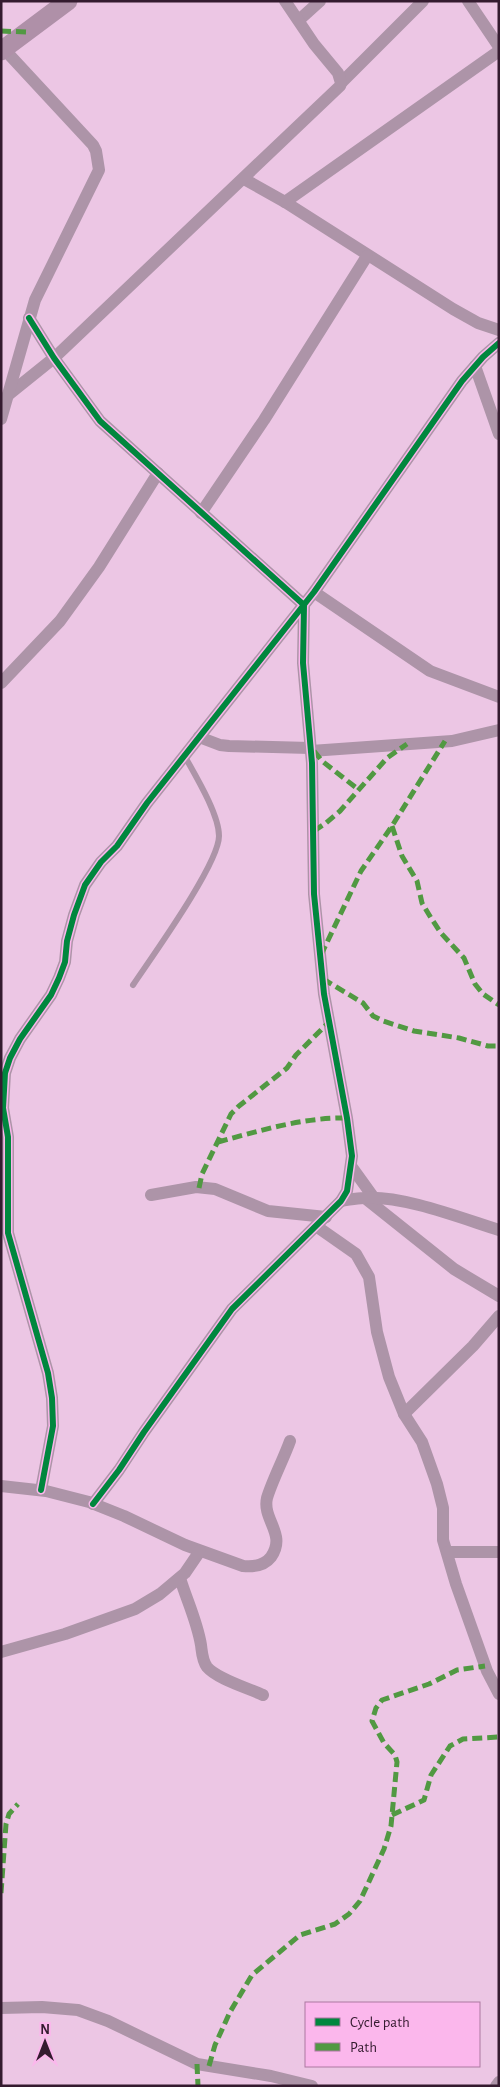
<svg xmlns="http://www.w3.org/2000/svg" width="500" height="2087" font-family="'Alegreya Sans',sans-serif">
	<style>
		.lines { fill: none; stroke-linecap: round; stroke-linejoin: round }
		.lane { stroke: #ad94a8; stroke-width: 6 }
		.street { stroke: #ad94a8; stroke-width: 12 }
		.secondary { stroke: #af90a8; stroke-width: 19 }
		.quiet { stroke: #519942; stroke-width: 5; stroke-dasharray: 10 5; stroke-linecap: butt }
		.cycleway-casing { stroke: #fbb7ec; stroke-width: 9 }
		.cycleway { stroke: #00873e; stroke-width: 6 }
	</style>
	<rect width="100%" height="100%" fill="#ecc6e4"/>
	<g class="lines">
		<path class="lane" d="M 133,985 C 151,958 219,864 219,836 C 219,814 195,775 184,755"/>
		<g class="street">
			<polyline points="468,1 499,47"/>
			<polyline points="299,20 320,1"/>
			<polyline points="341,83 423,1"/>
			<polyline points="244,179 285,202 453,309 478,323 499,330"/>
			<polyline points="285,202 499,51"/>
			<polyline points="29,318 54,358 100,421 304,605 303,663 312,763 314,894 324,994 347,1118 352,1156 347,1191 341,1201 232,1309 144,1432 119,1470 93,1504"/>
			<polyline points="475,366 499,434"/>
			<polyline points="8,395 54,358 340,86 341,83 338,73 314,44 285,1"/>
			<polyline points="1,419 35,300 99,170 96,151 93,145 4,49"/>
			<polyline points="201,513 264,420 367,256"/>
			<polyline points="314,592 430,671 499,697"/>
			<polyline points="1,683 60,621 99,567 158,473"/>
			<polyline points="199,737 220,745 229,746 310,748"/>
			<polyline points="311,751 452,741 499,730"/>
			<polyline points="351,1166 374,1198"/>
			<polyline points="151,1195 196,1187 215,1189 268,1211 326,1217"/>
			<polyline points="365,1198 454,1269 499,1296"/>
			<path d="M 341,1201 C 349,1200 356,1198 364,1198 C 402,1195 461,1218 499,1230"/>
			<polyline points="316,1226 356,1254 369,1277 377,1332 389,1377 404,1414 422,1442 437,1484 443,1508 443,1540 456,1584 487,1671 499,1694"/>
			<polyline points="404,1414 473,1346 499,1316"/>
			<path d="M 1,1486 L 46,1491 L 89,1502 L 124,1516 L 185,1545 L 243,1566 C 253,1567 264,1566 271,1557 C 287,1534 262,1520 267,1498 C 272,1481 284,1458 290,1441"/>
			<polyline points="41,1490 53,1426 52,1398 48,1373 8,1233 8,1137 3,1108 5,1073 10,1058 20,1039 51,995 59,978 65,962 67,941 74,915 85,885 101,862 117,846 147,803 314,592 462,381 483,357 499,343"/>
			<polyline points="447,1552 499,1552"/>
			<path d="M 180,1578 C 187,1601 197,1621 201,1645 C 202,1652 202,1660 207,1667 C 217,1679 248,1688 263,1695"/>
			<polyline points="1,1652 65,1634 135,1609 160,1594 185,1573 200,1551"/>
			<polyline points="1,2008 42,2007 78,2010 108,2021 197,2064 271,2076 312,2086"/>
			<polyline points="496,2086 499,2082"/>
		</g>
		<polyline class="secondary" points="1,51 68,1"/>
		<g class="quiet">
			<polyline points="1,31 27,32"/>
			<polyline points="314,751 322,761 359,790"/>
			<polyline points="392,826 402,856 417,881 422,903 431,918 441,933 464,958 475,984 483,994 499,1005"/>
			<polyline points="314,831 326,823 340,811 387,758 407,744"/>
			<polyline points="321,955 361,871 392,826 445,741"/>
			<polyline points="323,979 363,1003 373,1016 383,1021 414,1031 459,1038 488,1046 499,1046"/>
			<path d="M 218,1142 C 259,1131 304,1117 347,1118"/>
			<polyline points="199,1188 202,1174 231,1114 239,1106 287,1068 296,1055 329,1022"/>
			<polyline points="392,1815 424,1800 431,1775 450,1746 463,1739 499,1737"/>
			<polyline points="1,1893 6,1824 9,1814 18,1804"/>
			<polyline points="197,2064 198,2086"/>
			<polyline points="209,2066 215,2045 230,2012 252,1975 300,1935 335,1924 349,1914 360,1901 384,1849 391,1826 397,1762 395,1755 384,1743 372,1721 376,1708 382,1700 429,1684 457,1670 485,1666"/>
		</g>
		<defs>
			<g id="cycleway">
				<polyline points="29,318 54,358 100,421 304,605 303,663 312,763 314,894 324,994 347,1118 352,1156 347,1191 341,1201 232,1309 144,1432 119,1470 93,1504"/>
				<polyline points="41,1490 53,1426 52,1398 48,1373 8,1233 8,1137 3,1108 5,1073 10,1058 20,1039 51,995 59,978 65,962 67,941 74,915 85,885 101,862 117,846 147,803 314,592 462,381 483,357 499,343"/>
			</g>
		</defs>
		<use href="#cycleway" class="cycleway-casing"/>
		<use href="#cycleway" class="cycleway"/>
	</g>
	<rect width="500" height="2087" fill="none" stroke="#341b2f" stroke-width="5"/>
	<rect x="305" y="2002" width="175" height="65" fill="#fbb7ec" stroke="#ab79a0"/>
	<rect x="315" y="2018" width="25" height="8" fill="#00873e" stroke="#ab79a0"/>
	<text x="350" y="2027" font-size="15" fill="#341b2f">Cycle path</text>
	<rect x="315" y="2043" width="25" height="8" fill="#519942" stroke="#ab79a0"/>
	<text x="350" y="2052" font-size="15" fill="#341b2f">Path</text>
	<g transform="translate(45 2042)" stroke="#fbb7ec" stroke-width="4" paint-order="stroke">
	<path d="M0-4L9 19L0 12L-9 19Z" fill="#341b2f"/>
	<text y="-8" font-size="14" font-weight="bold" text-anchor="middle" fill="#341b2f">N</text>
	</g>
</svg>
